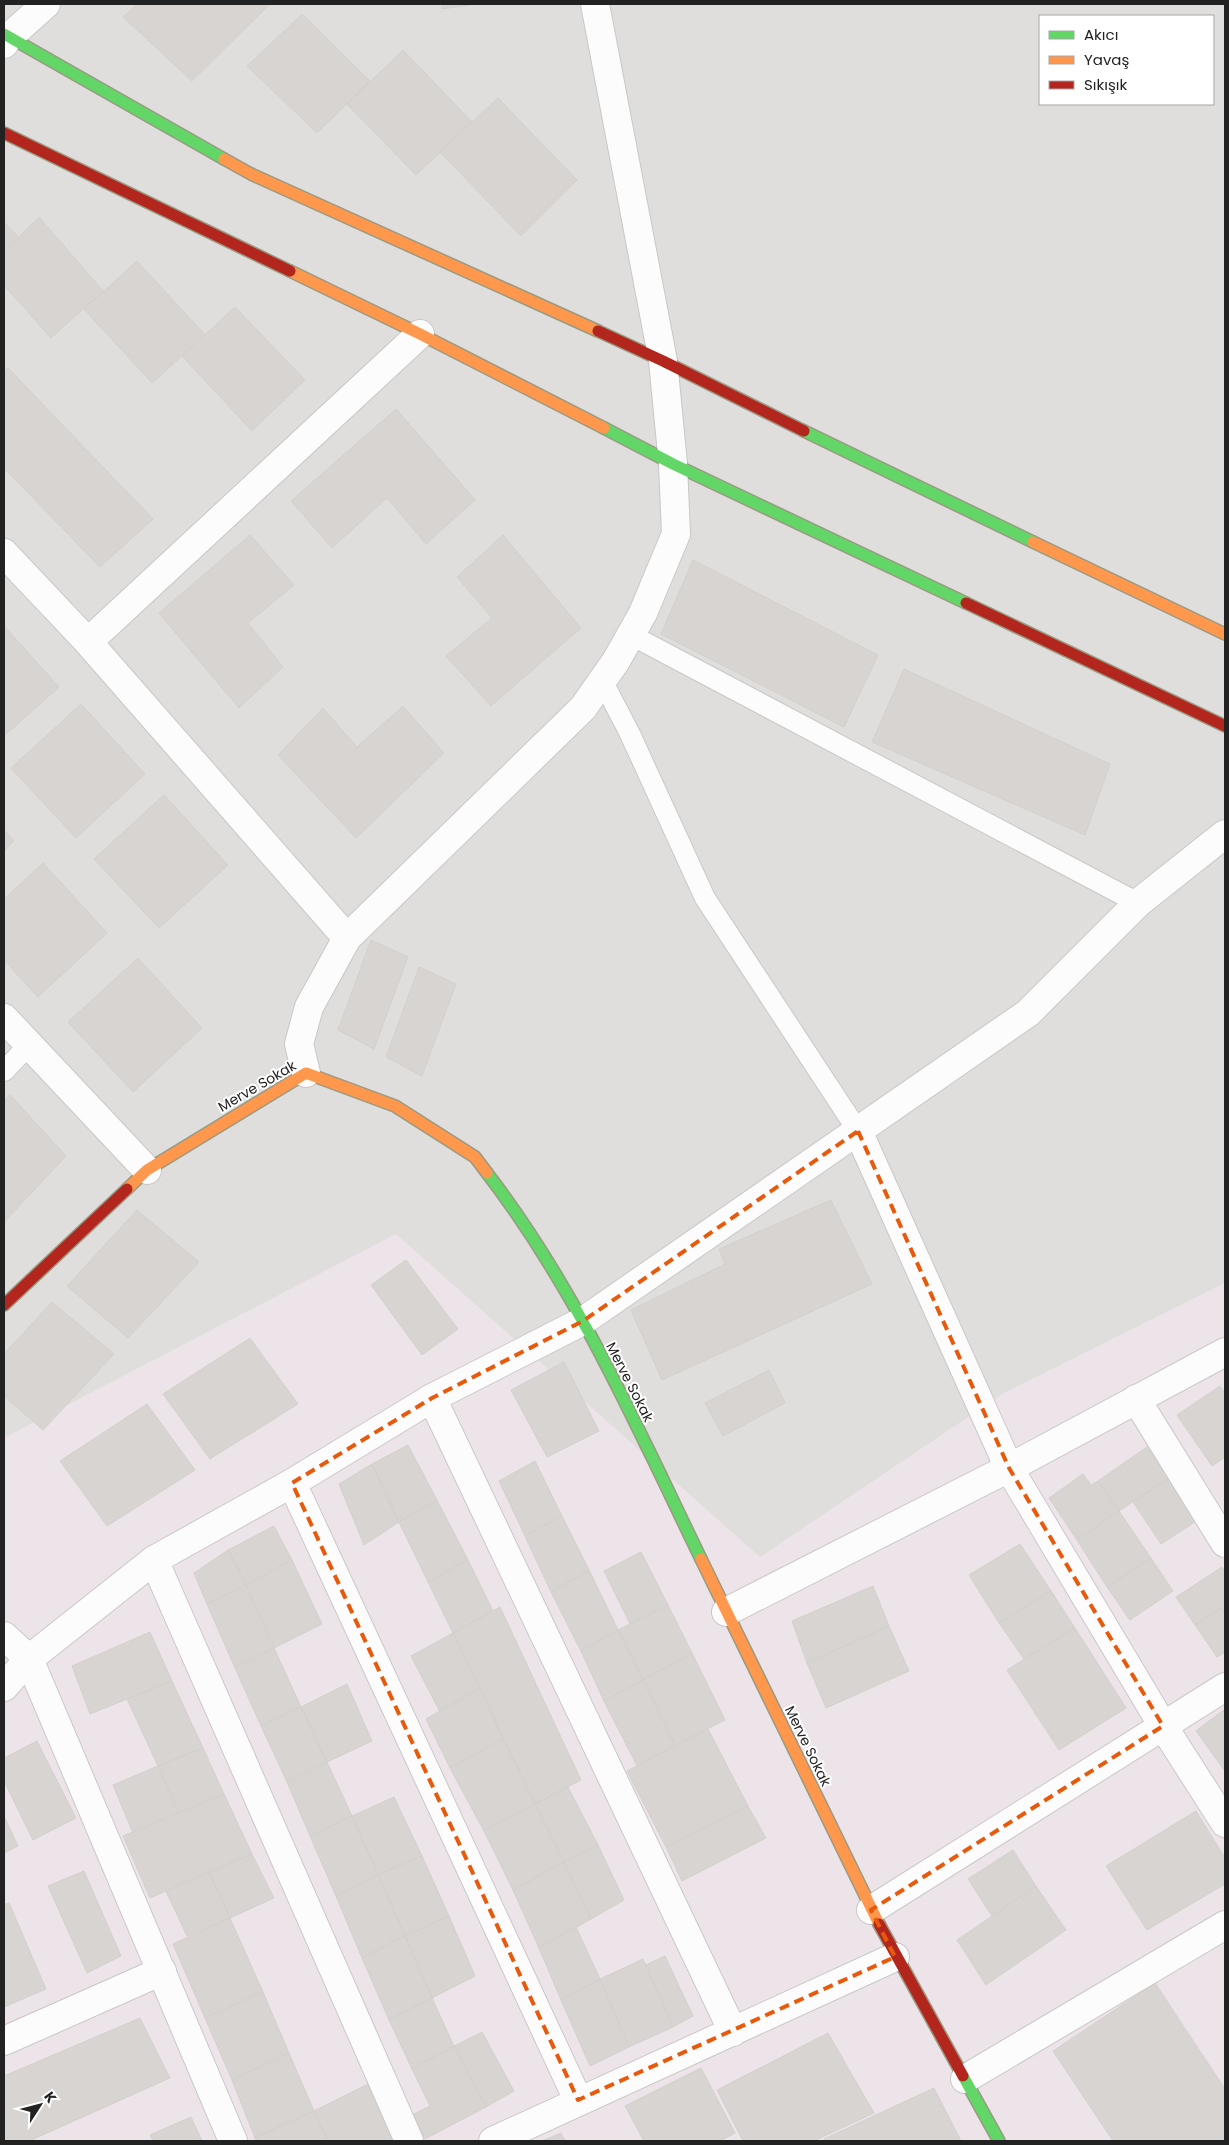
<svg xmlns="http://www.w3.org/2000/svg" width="1229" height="2145" font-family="Poppins,sans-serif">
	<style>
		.residential { fill: #dfdedc; fill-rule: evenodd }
		.industrial { fill: #ede4e9 }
		.building { fill: #d7d4d2; stroke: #d3d0cc }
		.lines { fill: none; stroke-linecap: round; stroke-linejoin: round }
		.lane-casing { stroke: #c9c8c7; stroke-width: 22 }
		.street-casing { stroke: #c9c8c7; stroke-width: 30 }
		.fast-casing { stroke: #999a82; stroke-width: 14 }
		.slow-casing { stroke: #999a82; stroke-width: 14 }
		.jam-casing { stroke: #999a82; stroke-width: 14 }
		.lane { stroke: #fdfcfc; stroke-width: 20 }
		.street { stroke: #fdfcfc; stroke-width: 28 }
		.fast { stroke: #63d668; stroke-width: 11 }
		.slow { stroke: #ff974d; stroke-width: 11 }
		.jam { stroke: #b3261e; stroke-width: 11 }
		.marked { fill: none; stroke: #e8590c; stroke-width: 4; stroke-dasharray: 10 6; stroke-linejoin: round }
		.labels { text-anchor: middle; stroke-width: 4; stroke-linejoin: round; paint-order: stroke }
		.street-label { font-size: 14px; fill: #222; stroke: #fff }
	</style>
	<rect width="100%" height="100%" fill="#f0eeeb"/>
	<path class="residential" d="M 4,4 L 1225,4 L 1225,2141 L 4,2141 ZM 1040,16 L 1213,16 L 1213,104 L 1040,104 Z"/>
	<polygon class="industrial" points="396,1234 760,1557 1004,1393 1225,1283 1225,2141 4,2141 4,1438"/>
	<g class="building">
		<polygon points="137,4 270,4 192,81 123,17"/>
		<polygon points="441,4 476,4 442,9"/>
		<polygon points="302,14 370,81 317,133 247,66"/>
		<polygon points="403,50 472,122 416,175 347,104"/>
		<polygon points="498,98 577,180 521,236 440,152"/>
		<polygon points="39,217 103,291 51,338 4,285 4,252"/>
		<polygon points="4,222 19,238 4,252"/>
		<polygon points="137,261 205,335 152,383 84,309"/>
		<polygon points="235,307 305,380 252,431 182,356"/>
		<polygon points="8,368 153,519 100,567 4,468 4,372"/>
		<polygon points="396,409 475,500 426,544 387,498 332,548 291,501"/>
		<polygon points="250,535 294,585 248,623 283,667 239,708 159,613"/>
		<polygon points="503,535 581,628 491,706 446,656 492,618 457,577"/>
		<polygon points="693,560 878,655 844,727 661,634"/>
		<polygon points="4,626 59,687 4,736"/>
		<polygon points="904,669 1110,764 1085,835 872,742"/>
		<polygon points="81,704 145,774 76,838 11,768"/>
		<polygon points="403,706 444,753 356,838 278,755 323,708 357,747"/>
		<polygon points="164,795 228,865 159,928 94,859"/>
		<polygon points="4,830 14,841 4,851"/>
		<polygon points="43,863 107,933 38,997 4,960 4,899"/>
		<polygon points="371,940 408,957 374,1049 338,1030"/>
		<polygon points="138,958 202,1028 133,1092 68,1022"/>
		<polygon points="419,967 456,984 422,1076 386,1057"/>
		<polygon points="10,1095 66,1156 4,1222 4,1101"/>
		<polygon points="831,1200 872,1284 662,1380 631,1310 725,1264 719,1249"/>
		<polygon points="137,1210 199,1262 128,1338 67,1286"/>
		<polygon points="406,1260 458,1329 422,1355 371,1285"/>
		<polygon points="52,1302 114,1354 43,1430 4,1396 4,1354"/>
		<polygon points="250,1338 298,1404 210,1459 163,1394"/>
		<polygon points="564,1362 599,1431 547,1457 511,1390"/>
		<polygon points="769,1370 785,1403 723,1436 705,1403"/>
		<polygon points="1220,1386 1225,1393 1225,1457 1212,1466 1177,1415"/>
		<polygon points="147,1404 195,1470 107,1526 60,1461"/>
		<polygon points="408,1445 437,1500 399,1522 372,1464"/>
		<polygon points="1147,1447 1169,1478 1119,1511 1098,1481"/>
		<polygon points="535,1461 562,1516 525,1536 499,1481"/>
		<polygon points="372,1464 399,1522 364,1545 339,1484"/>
		<polygon points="1083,1474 1091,1485 1098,1481 1119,1511 1077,1540 1049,1498"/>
		<polygon points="1169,1478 1198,1520 1161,1544 1133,1502"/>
		<polygon points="437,1500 468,1560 428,1582 399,1522"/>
		<polygon points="1119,1511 1151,1558 1107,1587 1077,1540"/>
		<polygon points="562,1516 589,1570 551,1592 525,1536"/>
		<polygon points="274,1526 292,1560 246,1585 228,1550"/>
		<polygon points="1020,1544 1051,1591 999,1623 969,1575"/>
		<polygon points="228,1550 246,1585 207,1604 194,1573"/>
		<polygon points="641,1552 668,1605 630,1624 604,1571"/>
		<polygon points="1151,1558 1173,1591 1130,1620 1107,1587"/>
		<polygon points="292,1560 322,1624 274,1648 246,1585"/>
		<polygon points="468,1560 493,1611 453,1633 428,1582"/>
		<polygon points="1222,1567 1225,1572 1225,1606 1195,1625 1176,1597"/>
		<polygon points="589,1570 618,1630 581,1651 551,1592"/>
		<polygon points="246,1585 274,1648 235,1668 207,1604"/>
		<polygon points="873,1586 889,1626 807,1663 792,1621"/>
		<polygon points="1051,1591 1075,1628 1024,1659 999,1623"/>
		<polygon points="668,1605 692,1653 643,1680 618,1630"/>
		<polygon points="1225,1606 1225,1652 1217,1657 1195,1625"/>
		<polygon points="500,1607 581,1780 535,1804 453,1633"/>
		<polygon points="889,1626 909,1671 826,1708 807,1663"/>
		<polygon points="1075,1628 1126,1708 1059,1750 1007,1670"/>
		<polygon points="618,1630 643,1680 604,1701 581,1651"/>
		<polygon points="150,1632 172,1681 90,1714 72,1666"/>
		<polygon points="453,1633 480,1688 440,1712 411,1656"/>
		<polygon points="274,1648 301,1707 261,1726 235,1668"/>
		<polygon points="692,1653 725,1720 675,1745 643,1680"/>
		<polygon points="643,1680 675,1745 637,1766 604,1701"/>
		<polygon points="172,1681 203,1748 158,1766 127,1699"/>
		<polygon points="347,1684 372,1741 327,1762 301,1707"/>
		<polygon points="480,1688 503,1739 450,1768 426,1719"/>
		<polygon points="301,1707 327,1762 287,1782 261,1726"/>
		<polygon points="1225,1709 1225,1771 1196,1731"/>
		<polygon points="708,1729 748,1806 666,1847 627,1771"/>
		<polygon points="503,1739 535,1804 484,1831 450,1768"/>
		<polygon points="37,1741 76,1818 33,1840 4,1781 4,1758"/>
		<polygon points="203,1748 224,1794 179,1814 158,1766"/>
		<polygon points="327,1762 352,1816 310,1836 287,1782"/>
		<polygon points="158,1766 179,1814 133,1833 113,1785"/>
		<polygon points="568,1787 598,1845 564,1862 535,1804"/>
		<polygon points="224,1794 252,1854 150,1898 123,1836"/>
		<polygon points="394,1797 422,1856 378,1875 352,1816"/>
		<polygon points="535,1804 564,1862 513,1890 484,1831"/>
		<polygon points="748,1806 766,1838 682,1881 666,1847"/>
		<polygon points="1196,1811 1225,1858 1225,1884 1147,1930 1106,1866"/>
		<polygon points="4,1816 18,1846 4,1853"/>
		<polygon points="352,1816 378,1875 336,1896 310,1836"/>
		<polygon points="598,1845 624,1900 591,1919 564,1862"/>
		<polygon points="1013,1850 1036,1886 992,1916 968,1879"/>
		<polygon points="252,1854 274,1898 230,1918 209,1872"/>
		<polygon points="422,1856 449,1916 405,1936 378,1875"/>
		<polygon points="564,1862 591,1919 539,1948 513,1890"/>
		<polygon points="84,1871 121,1956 87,1973 48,1886"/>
		<polygon points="209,1872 230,1918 187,1936 166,1891"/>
		<polygon points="378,1875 405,1936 362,1958 336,1896"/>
		<polygon points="1036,1886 1066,1930 986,1985 957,1940"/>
		<polygon points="9,1903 46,1989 4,2007 4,1905"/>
		<polygon points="449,1916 475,1976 432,1998 405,1936"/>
		<polygon points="230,1918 263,1992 205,2018 173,1944"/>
		<polygon points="576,1927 600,1979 561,2000 539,1948"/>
		<polygon points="405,1936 432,1998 389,2020 362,1958"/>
		<polygon points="665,1956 693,2016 673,2027 646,1965"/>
		<polygon points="643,1959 673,2027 629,2047 600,1979"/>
		<polygon points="600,1979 629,2047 590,2066 561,2000"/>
		<polygon points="1155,1983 1225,2089 1225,2141 1113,2141 1053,2051"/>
		<polygon points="263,1992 289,2053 232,2080 205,2018"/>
		<polygon points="432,1998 454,2046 412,2069 389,2020"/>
		<polygon points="140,2018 170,2078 29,2141 4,2141 4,2076"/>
		<polygon points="482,2032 514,2091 486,2107 454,2046"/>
		<polygon points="828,2033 874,2113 814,2141 743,2141 717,2090"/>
		<polygon points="454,2046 486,2107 425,2139 412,2115 430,2106 412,2069"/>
		<polygon points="289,2053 314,2111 255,2138 232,2080"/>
		<polygon points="701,2068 735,2133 720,2141 644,2141 625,2106"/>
		<polygon points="372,2082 398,2141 328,2141 314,2111"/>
		<polygon points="934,2088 961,2141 826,2141 824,2139"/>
		<polygon points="314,2111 328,2141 256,2141 255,2138"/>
		<polygon points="191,2117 202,2141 153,2141 150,2135"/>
		<polygon points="561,2133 565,2141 542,2141"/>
	</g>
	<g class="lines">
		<defs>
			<g id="lane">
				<polyline points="631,635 1138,903"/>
				<polyline points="602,680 630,734 705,898 858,1131"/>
				<polyline points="4,1071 29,1045"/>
			</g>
			<g id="street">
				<polyline points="4,44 9,37 46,4"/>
				<polyline points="4,553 88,642 347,938"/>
				<polyline points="88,642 420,334"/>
				<polyline points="4,1018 147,1170"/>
				<polyline points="306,1073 299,1044 309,1007 347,938 583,708 616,661 643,613 676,534 673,464 663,361 595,4"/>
				<polyline points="858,1131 1009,1468 1163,1726 1225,1823"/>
				<polyline points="432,1398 733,2032"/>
				<polyline points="1136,1399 1225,1543"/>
				<polyline points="292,1483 578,2100"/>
				<polyline points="154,1560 409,2141"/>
				<polyline points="726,1612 1009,1468 1225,1352"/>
				<polyline points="4,1636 29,1659 233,2141"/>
				<polyline points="4,1687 29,1659 154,1560 292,1483 432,1398 583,1321 1028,1013 1138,903 1225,834"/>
				<polyline points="871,1910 1225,1687"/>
				<polyline points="4,2041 162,1971"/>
				<polyline points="965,2079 1225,1925"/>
				<polyline points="493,2141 895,1957"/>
			</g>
			<g id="fast">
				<polyline points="4,34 224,159"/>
				<polyline points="604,428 673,464 966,603"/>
				<polyline points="804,431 1033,542"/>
				<path d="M 487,1173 C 577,1290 637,1427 701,1559"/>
				<polyline points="963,2076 999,2141"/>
			</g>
			<g id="slow">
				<polyline points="224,159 251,174 598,331"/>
				<polyline points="290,271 420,334 604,428"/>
				<polyline points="1033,542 1225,634"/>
				<polyline points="127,1189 147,1170 306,1073 395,1106 475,1157 487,1173"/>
				<polyline points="701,1559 879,1924"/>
			</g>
			<g id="jam">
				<polyline points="4,133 290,271"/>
				<polyline points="598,331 663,361 804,431"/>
				<polyline points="966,603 1225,726"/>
				<polyline points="4,1305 127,1189"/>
				<polyline points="879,1924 963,2076"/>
			</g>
		</defs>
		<use href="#lane" class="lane-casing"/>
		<use href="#street" class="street-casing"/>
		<use href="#fast" class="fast-casing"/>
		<use href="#slow" class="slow-casing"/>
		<use href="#jam" class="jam-casing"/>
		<use href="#lane" class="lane"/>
		<use href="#street" class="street"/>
		<use href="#fast" class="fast"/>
		<use href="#slow" class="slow"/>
		<use href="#jam" class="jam"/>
	</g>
	<path class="marked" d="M 858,1131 L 1009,1468 L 1163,1726 L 871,1910 L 895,1957 L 578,2100 L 292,1483 L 432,1398 L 583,1321 Z"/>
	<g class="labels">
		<g class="street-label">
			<text transform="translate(257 1086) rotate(-30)" y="5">Merve Sokak</text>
			<text transform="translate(630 1382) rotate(63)" y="5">Merve Sokak</text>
			<text transform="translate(808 1746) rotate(64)" y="5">Merve Sokak</text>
		</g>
	</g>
	<rect width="1229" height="2145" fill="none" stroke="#222222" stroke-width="10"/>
	<rect x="1039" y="15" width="175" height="90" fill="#ffffff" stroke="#a7a7a7"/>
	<rect x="1049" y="31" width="25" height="8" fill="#63d668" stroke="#a7a7a7"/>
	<text x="1084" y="40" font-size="15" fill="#222222">Akıcı</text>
	<rect x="1049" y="56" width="25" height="8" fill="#ff974d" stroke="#a7a7a7"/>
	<text x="1084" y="65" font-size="15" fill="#222222">Yavaş</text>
	<rect x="1049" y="81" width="25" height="8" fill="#b3261e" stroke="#a7a7a7"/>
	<text x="1084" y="90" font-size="15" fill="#222222">Sıkışık</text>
	<g transform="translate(40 2105) rotate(54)" stroke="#ffffff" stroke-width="4" paint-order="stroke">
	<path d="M0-4L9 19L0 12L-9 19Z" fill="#222222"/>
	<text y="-8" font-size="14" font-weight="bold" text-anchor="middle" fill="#222222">K</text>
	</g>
</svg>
